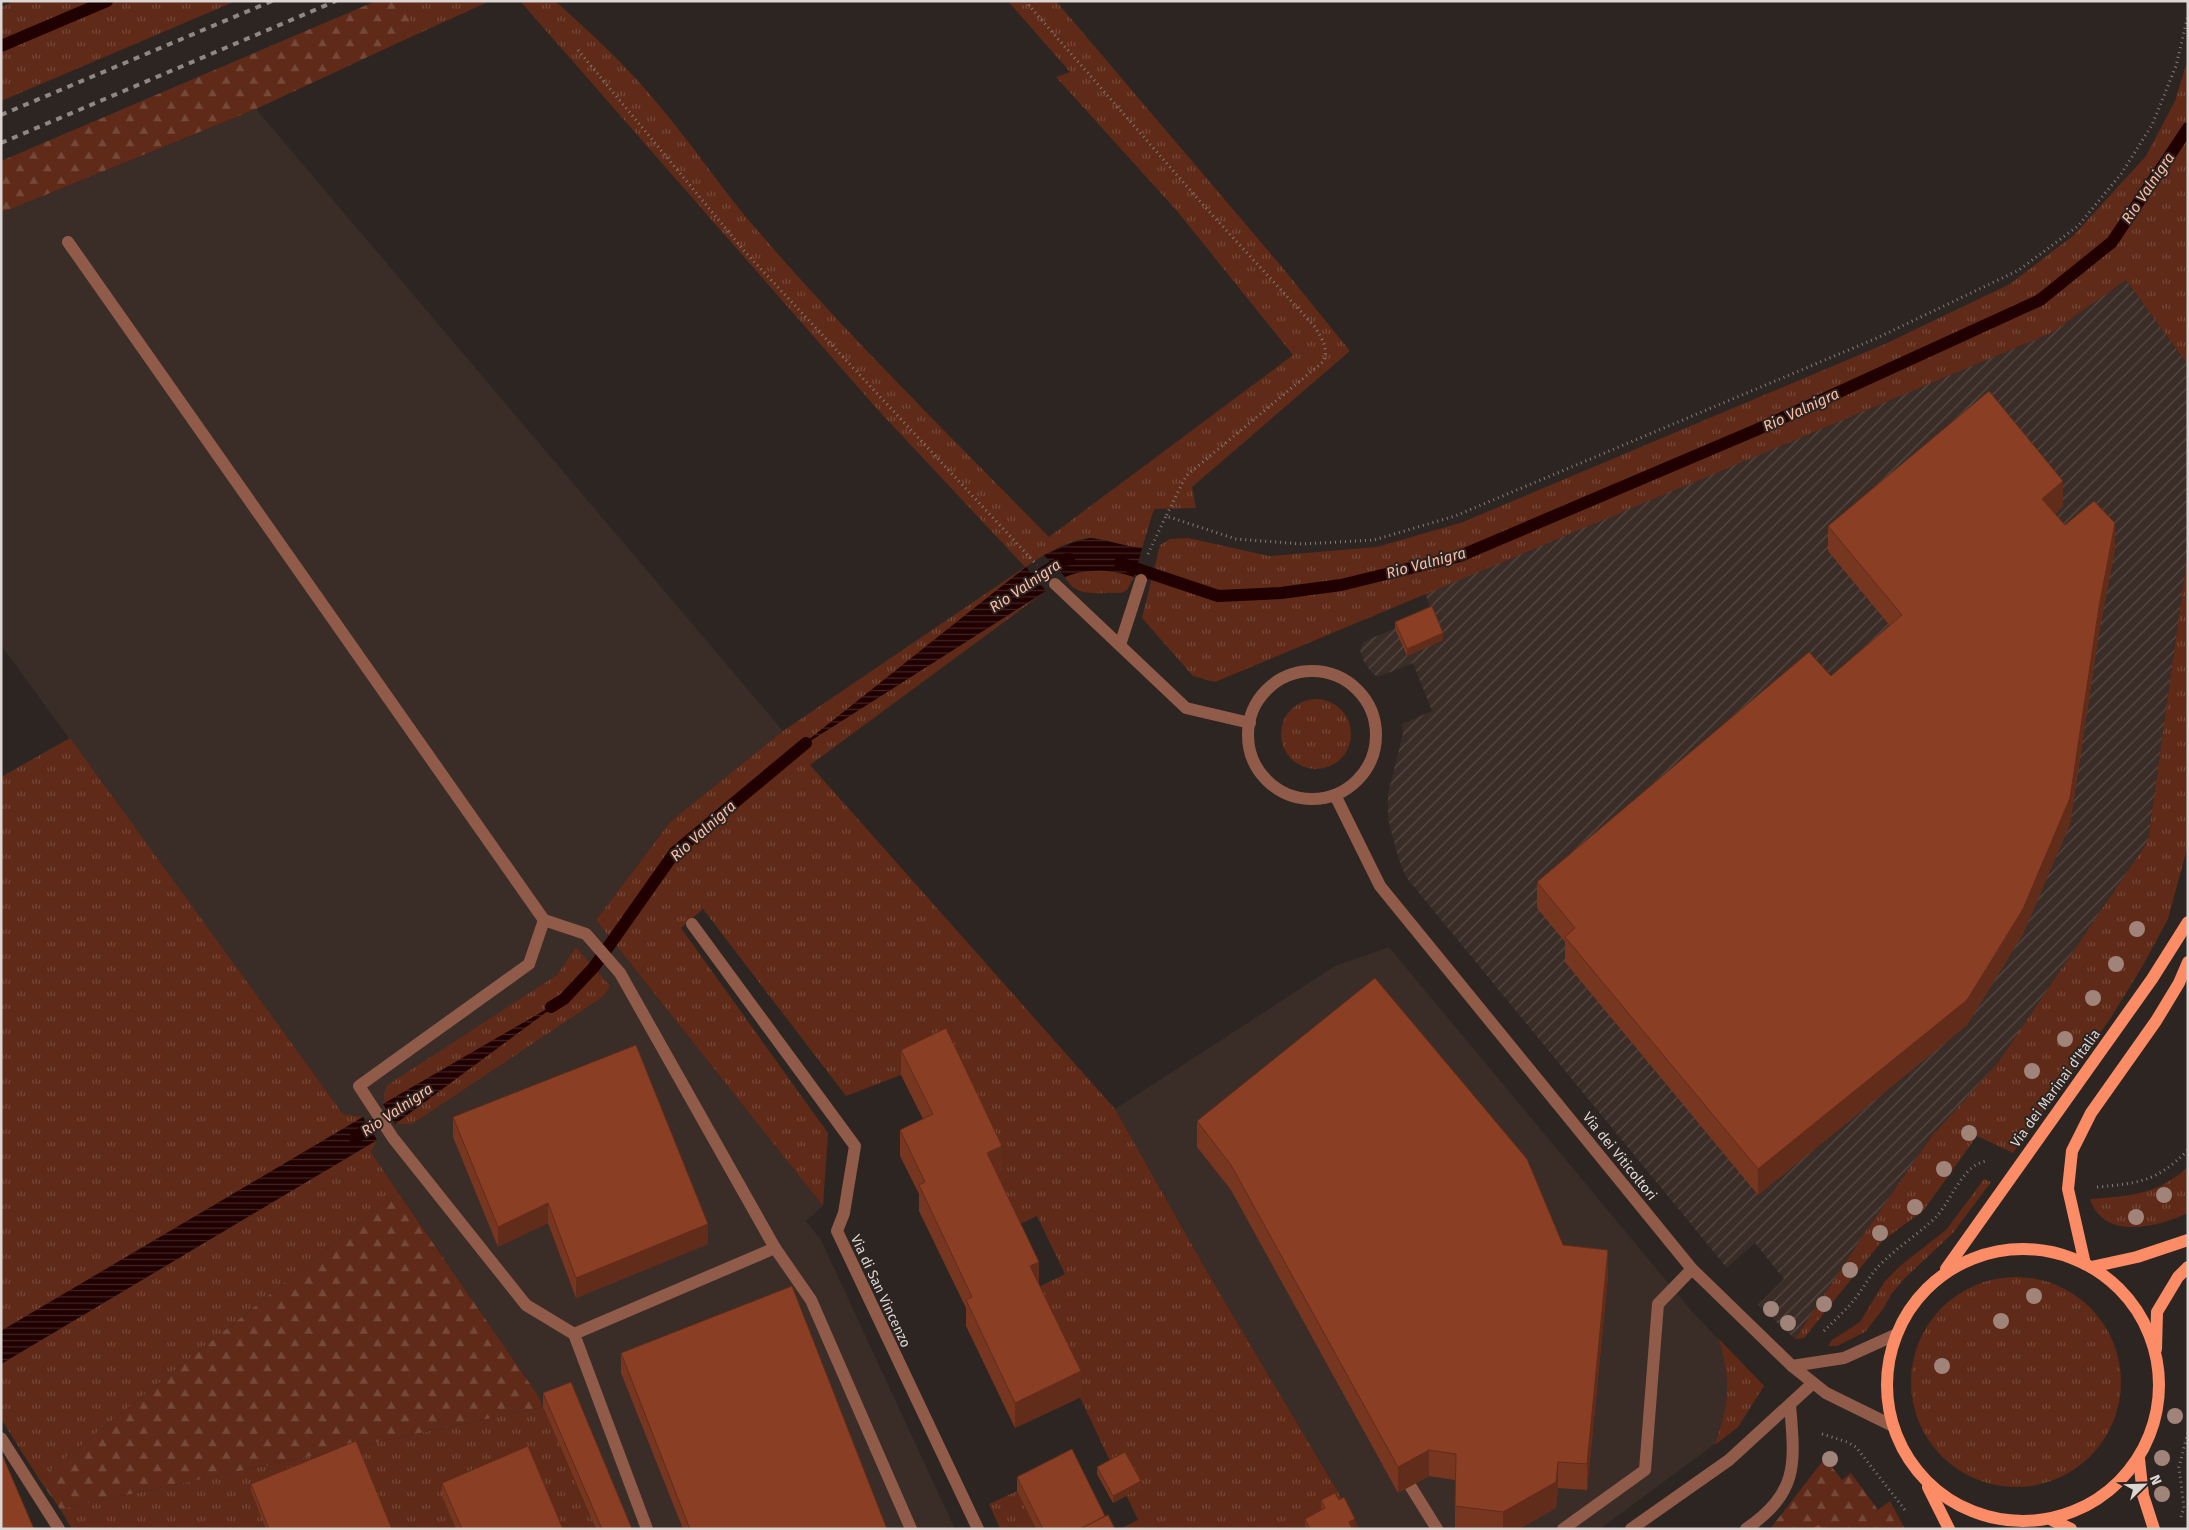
<svg xmlns="http://www.w3.org/2000/svg" width="2189" height="1530" font-family="'Fira Sans',sans-serif">
	<style>
		.built { fill: #3a2c27 }
		.industrial { fill: url(#industrial-furrows) }
		.grass { fill: url(#grass-tufts) }
		.forest { fill: url(#forest-firs) }
		.water { fill: url(#water-rules) }
		.lines { fill: none; stroke-linecap: round; stroke-linejoin: round }
		.stream { stroke: #200000; stroke-width: 12 }
		.path { stroke: #837c7a; stroke-width: 3; stroke-dasharray: 1 4; stroke-linecap: butt }
		.minor { stroke: #915b49; stroke-width: 12 }
		.major { stroke: #fb8c66; stroke-width: 12 }
		.rail { stroke: #8e8784; stroke-width: 4; stroke-dasharray: 6 6; stroke-linecap: butt }
		.tree { fill: #a0847a }
		.wall { fill: #77361f }
		.shaded-wall { fill: #612c19 }
		.building { fill: #8a3f24; stroke: #612c19 }
		.labels { text-anchor: middle; stroke-width: 4; stroke-linejoin: round; paint-order: stroke }
		.street-label { font-size: 14px; fill: #dcd6d4; stroke: #2d2522 }
		.water-label { font-size: 15px; font-style: italic; fill: #febba4; stroke: #2d2522 }
	</style>
	<defs>
		<pattern id="industrial-furrows" width="10" height="10" patternUnits="userSpaceOnUse" patternTransform="scale(1.25)"><rect width="10" height="10" fill="#3a2c27"/><path d="M-1 1l2-2M0 10L10 0M9 11l2-2" fill="none" stroke="#564a45"/></pattern>
		<pattern id="grass-tufts" width="24" height="20" patternUnits="userSpaceOnUse" patternTransform="scale(1.25)"><rect width="24" height="20" fill="#5f2a17"/><path d="M3 7l-1-3M5 7V3M7 7l1-3M15 17l-1-3M17 17v-4M19 17l1-3" fill="none" stroke="#754838"/></pattern>
		<pattern id="forest-firs" width="22" height="20" patternUnits="userSpaceOnUse" patternTransform="scale(1.25)"><rect width="22" height="20" fill="#5f2a17"/><path d="M5 1l3.5 6h-7zM16 11l3.5 6h-7z" fill="#754838"/></pattern>
		<pattern id="water-rules" width="6" height="5" patternUnits="userSpaceOnUse" patternTransform="scale(1.25)"><rect width="6" height="5" fill="#200000"/><path d="M0 2.5h6" fill="none" stroke="#402424"/></pattern>
	</defs>
	<rect width="100%" height="100%" fill="#2d2522"/>
	<g class="built">
		<polygon points="256,109 783,731 671,821 596,920 823,1206 806,1221 821,1240 955,1529 596,1529 539,1397 371,1152 377,1140 363,1117 343,1114 1,645 1,213"/>
		<polygon points="1389,947 1694,1314 1764,1386 1738,1427 1600,1529 1360,1529 1209,1275 1115,1109 1335,966"/>
	</g>
	<polygon class="industrial" points="2126,280 2188,365 2188,550 2148,841 1997,1064 1931,1137 1868,1228 1795,1339 1758,1305 1784,1279 1755,1243 1727,1268 1406,877 1398,857 1388,819 1388,794 1403,734 1402,724 1432,711 1413,663 1378,677 1372,673 1364,662 1360,650 1362,645 1365,641 1432,613 1425,593 2051,333"/>
	<g class="grass">
		<polygon points="15,1 236,1 1,101 1,7"/>
		<polygon points="396,1 490,1 402,41 411,22 406,5"/>
		<path d="M 520,1 L 555,1 C 591,33 627,66 657,103 C 688,139 715,179 745,216 C 840,328 946,432 1049,537 L 1293,355 L 1177,211 L 1056,77 L 1070,72 L 1008,1 L 1056,1 L 1282,267 L 1350,351 L 1192,487 L 1196,508 L 1154,509 L 1142,548 C 1125,547 1109,540 1093,538 C 1073,537 1041,556 1026,567 L 799,748 L 1046,591 L 810,765 L 1115,1109 L 1209,1275 L 1360,1529 L 1120,1529 L 1138,1520 L 1057,1349 L 1039,1287 L 1065,1274 L 1037,1216 L 1010,1229 L 901,1075 L 846,1096 L 703,909 L 681,928 L 828,1133 L 823,1206 L 596,920 L 671,821 L 783,731 L 1025,567 L 878,410 Z"/>
		<polygon points="2188,59 2188,365 2126,280 2051,333 1215,682 1193,676 1142,618 1160,545 1170,539 1188,538 1269,556 1377,547 1463,522 1885,344 2010,284 2074,235 2146,156 2175,101"/>
		<polygon points="2188,550 2188,845 2168,919 2142,967 2110,1019 2013,1153 1977,1136 1923,1211 1882,1241 1804,1338 1795,1339 1868,1228 1931,1137 1997,1064 2148,841"/>
		<path d="M 1081,571 L 1116,571 L 1134,577 L 1127,590 L 1121,593 C 1100,591 1077,600 1065,577 Z"/>
		<circle cx="1316" cy="734" r="35"/>
		<polygon points="70,738 343,1114 363,1117 1,1331 1,777"/>
		<polygon points="576,947 610,986 604,996 412,1124 395,1124 559,1002 383,1104 386,1086 557,975"/>
		<polygon points="377,1140 371,1152 398,1192 39,1479 1,1419 1,1364"/>
		<path d="M 2188,1167 L 2188,1213 C 2157,1227 2104,1241 2090,1199 C 2129,1196 2157,1195 2188,1167 Z"/>
		<polygon points="1984,1179 1991,1182 1953,1233 1905,1278 1892,1293 1883,1309 1865,1332 1837,1346 1828,1346 1832,1340 1860,1322 1885,1281 1900,1266 1946,1230"/>
		<circle cx="2016" cy="1382" r="105"/>
		<path d="M 1719,1339 L 1764,1386 L 1738,1427 L 1715,1445 C 1730,1401 1731,1384 1719,1339 Z"/>
		<polygon points="543,1407 596,1529 72,1529 60,1509"/>
		<polygon points="1017,1491 1036,1529 1000,1529 989,1504"/>
	</g>
	<g class="forest">
		<polygon points="376,1 396,1 406,5 411,22 402,41 256,109 1,213 1,161"/>
		<polygon points="398,1192 539,1397 543,1407 60,1509 39,1479"/>
		<polygon points="1825,1458 1842,1480 1851,1473 1878,1510 1890,1501 1905,1529 1770,1529"/>
	</g>
	<g class="water">
		<path d="M 1090,538 C 1107,540 1124,546 1142,548 L 1134,577 C 1110,569 1088,568 1065,577 L 1044,555 L 1072,543 Z"/>
		<polygon points="1026,567 1046,591 793,752"/>
		<polygon points="564,999 395,1124 383,1104"/>
		<polygon points="363,1117 377,1140 1,1364 1,1331"/>
	</g>
	<g class="lines">
		<g class="stream">
			<polyline points="1,46 107,1"/>
			<polyline points="1120,563 1218,596 1281,593 1341,585 1460,556 1756,430 2040,300 2112,242 2188,128"/>
			<polyline points="1022,586 1064,560 1069,559"/>
			<polyline points="551,1007 564,999 594,967 675,852 806,743"/>
			<polyline points="355,1138 403,1106"/>
		</g>
		<g class="path">
			<path d="M 1025,1 L 1204,206 L 1315,327 C 1322,339 1328,347 1324,361 L 1186,476 L 1166,516"/>
			<polyline points="578,50 746,253 1037,565"/>
			<polyline points="1148,554 1166,516 1236,539 1303,544 1374,540 1455,516 1543,479 1877,338 2019,270 2078,226 2121,174 2152,125 2176,66 2188,15"/>
			<path d="M 2097,1187 C 2140,1183 2156,1182 2188,1150"/>
			<path d="M 1824,1331 C 1834,1321 1845,1311 1854,1300 C 1862,1290 1868,1279 1876,1269 C 1894,1249 1918,1235 1937,1216 C 1952,1199 1963,1164 1987,1161"/>
			<polyline points="1822,1434 1847,1442 1856,1447 1905,1510"/>
			<polyline points="2181,1517 2184,1508 2179,1467 2188,1432"/>
		</g>
		<g class="minor">
			<polyline points="68,242 544,920 586,934 620,973 775,1248"/>
			<polyline points="1055,584 1186,708 1250,723"/>
			<polyline points="1120,645 1141,580"/>
			<circle cx="1312" cy="735" r="64"/>
			<polyline points="1335,795 1380,886 1692,1269 1792,1366 1826,1393 1893,1426"/>
			<polyline points="544,920 529,964 359,1086 393,1138 526,1305 574,1334"/>
			<polyline points="692,924 855,1146 844,1213 837,1231 978,1529"/>
			<polyline points="1792,1366 1844,1358 1895,1335"/>
			<polyline points="1,1438 59,1529"/>
			<polyline points="1401,1471 1437,1529"/>
			<polyline points="647,1529 574,1334 775,1248 811,1300 911,1529"/>
			<polyline points="1563,1529 1645,1470 1658,1304 1692,1269"/>
			<polyline points="1631,1529 1729,1460 1813,1383"/>
			<path d="M 1746,1529 C 1799,1492 1795,1464 1790,1405"/>
		</g>
		<g class="major">
			<circle cx="2023" cy="1385" r="136"/>
			<polyline points="2085,1264 2068,1189 2072,1151 2091,1113 2156,1021 2179,983 2188,962"/>
			<polyline points="2091,1267 2137,1257 2188,1240"/>
			<polyline points="1946,1269 2152,979 2188,922"/>
			<polyline points="2156,1349 2157,1312 2178,1277 2188,1267"/>
			<polyline points="2139,1459 2143,1495 2154,1529"/>
			<polyline points="1928,1487 1949,1529"/>
			<polyline points="2052,1520 2071,1529"/>
		</g>
		<g class="rail">
			<polyline points="1,115 272,1"/>
			<polyline points="1,143 336,1"/>
		</g>
	</g>
	<g class="tree">
		<circle cx="2137" cy="929" r="8"/>
		<circle cx="2116" cy="964" r="8"/>
		<circle cx="2093" cy="998" r="8"/>
		<circle cx="2065" cy="1039" r="8"/>
		<circle cx="2032" cy="1071" r="8"/>
		<circle cx="1969" cy="1133" r="8"/>
		<circle cx="1944" cy="1169" r="8"/>
		<circle cx="2164" cy="1195" r="8"/>
		<circle cx="1915" cy="1207" r="8"/>
		<circle cx="2136" cy="1217" r="8"/>
		<circle cx="1880" cy="1233" r="8"/>
		<circle cx="1850" cy="1270" r="8"/>
		<circle cx="2034" cy="1296" r="8"/>
		<circle cx="1824" cy="1304" r="8"/>
		<circle cx="1771" cy="1309" r="8"/>
		<circle cx="2001" cy="1321" r="8"/>
		<circle cx="1788" cy="1323" r="8"/>
		<circle cx="1942" cy="1366" r="8"/>
		<circle cx="2175" cy="1416" r="8"/>
		<circle cx="2162" cy="1458" r="8"/>
		<circle cx="1830" cy="1459" r="8"/>
		<circle cx="2162" cy="1494" r="8"/>
	</g>
	<g class="wall">
		<polygon points="2063,506 2055,514 2065,525 2115,549 2099,633 2070,824 2023,934 1967,1025 1758,1195 1565,962 1565,942 1537,908 1537,882 1831,676 1890,626 1828,551 1828,526"/>
		<polygon points="1395,622 1443,640 1407,656 1395,629"/>
		<polygon points="901,1050 1002,1172 997,1174 1081,1397 1015,1428 966,1326 966,1308 919,1211 919,1194 900,1156 900,1130 923,1119 901,1075"/>
		<polygon points="453,1117 708,1244 576,1298 548,1223 498,1247 453,1137"/>
		<polygon points="1197,1121 1563,1245 1608,1276 1587,1490 1558,1488 1556,1508 1519,1529 1455,1529 1455,1480 1429,1476 1398,1493 1231,1190 1197,1147"/>
		<polygon points="621,1353 887,1529 683,1529 621,1373"/>
		<polygon points="543,1393 632,1529 596,1529 543,1407"/>
		<polygon points="1097,1467 1141,1488 1113,1503 1097,1474"/>
		<polygon points="1017,1477 1105,1516 1115,1529 1036,1529 1017,1491"/>
		<polygon points="442,1483 563,1529 456,1529 442,1496"/>
		<polygon points="251,1484 392,1529 266,1529 251,1491"/>
		<polygon points="1321,1500 1339,1500 1355,1526 1352,1528 1352,1529 1306,1529 1305,1526 1305,1519 1322,1510 1321,1507"/>
	</g>
	<g class="shaded-wall">
		<polygon points="2063,481 2063,506 2042,525 2042,499"/>
		<polygon points="2115,523 2115,549 2099,633 2070,824 2023,934 1967,1025 1758,1195 1758,1169 2099,607"/>
		<polygon points="1443,633 1443,640 1407,656 1407,649"/>
		<polygon points="1002,1146 1002,1172 987,1179 987,1153"/>
		<polygon points="548,1203 548,1223 498,1247 498,1227"/>
		<polygon points="708,1224 708,1244 576,1298 576,1278"/>
		<polygon points="1608,1250 1608,1276 1587,1490 1587,1464"/>
		<polygon points="1039,1262 1039,1287 1030,1266"/>
		<polygon points="1081,1371 1081,1397 1015,1428 1015,1403"/>
		<polygon points="1429,1450 1429,1476 1398,1493 1398,1467"/>
		<polygon points="1558,1462 1558,1488 1556,1508 1519,1529 1503,1529 1503,1512"/>
		<polygon points="1141,1481 1141,1488 1113,1503 1113,1496"/>
		<polygon points="1355,1519 1355,1526 1350,1529 1349,1522"/>
	</g>
	<g class="building">
		<polygon points="1989,391 2063,481 2042,499 2065,525 2094,501 2115,523 2099,607 2070,798 2023,909 1967,1000 1758,1169 1565,937 1575,928 1537,882 1809,652 1831,676 1902,615 1828,526"/>
		<polygon points="1432,606 1443,633 1407,649 1395,622"/>
		<polygon points="1375,978 1527,1159 1563,1245 1608,1250 1587,1464 1558,1462 1556,1482 1503,1512 1455,1506 1456,1454 1429,1450 1398,1467 1231,1165 1197,1121"/>
		<polygon points="946,1028 1002,1146 987,1153 1039,1262 1030,1266 1081,1371 1015,1403 966,1300 972,1297 919,1185 925,1182 900,1130 933,1114 901,1050"/>
		<polygon points="636,1045 708,1224 576,1278 548,1203 498,1227 453,1117"/>
		<polygon points="792,1286 887,1529 690,1529 621,1353"/>
		<polygon points="571,1382 632,1529 602,1529 543,1393"/>
		<polygon points="356,1441 392,1529 269,1529 251,1484"/>
		<polygon points="528,1446 563,1529 462,1529 442,1483"/>
		<polygon points="1072,1449 1105,1516 1080,1529 1043,1529 1017,1477"/>
		<polygon points="1,1452 34,1529 1,1529"/>
		<polygon points="1125,1452 1141,1481 1113,1496 1097,1467"/>
		<polygon points="1335,1493 1339,1500 1344,1497 1355,1519 1349,1522 1352,1529 1310,1529 1305,1519 1325,1508 1321,1500"/>
		<polygon points="1108,1515 1115,1529 1080,1529"/>
		<polygon points="1819,1524 1822,1529 1811,1529"/>
	</g>
	<g class="labels">
		<g class="street-label">
			<text transform="translate(2055 1088) rotate(-54)" y="5">Via dei Marinai d'Italia</text>
			<text transform="translate(1620 1156) rotate(51)" y="5">Via dei Viticoltori</text>
			<text transform="translate(881 1291) rotate(65)" y="5">Via di San Vincenzo</text>
		</g>
		<g class="water-label">
			<text transform="translate(2148 188) rotate(-56)" y="5">Rio Valnigra</text>
			<text transform="translate(1801 410) rotate(-25)" y="5">Rio Valnigra</text>
			<text transform="translate(1426 563) rotate(-15)" y="5">Rio Valnigra</text>
			<text transform="translate(1025 586) rotate(-34)" y="5">Rio Valnigra</text>
			<text transform="translate(703 831) rotate(-42)" y="5">Rio Valnigra</text>
			<text transform="translate(397 1110) rotate(-34)" y="5">Rio Valnigra</text>
		</g>
	</g>
	<rect width="2189" height="1530" fill="none" stroke="#dcd6d4" stroke-width="5"/>
	<g transform="translate(2144 1485) rotate(67)" stroke="#2d2522" stroke-width="4" paint-order="stroke">
	<path d="M0-4L9 19L0 12L-9 19Z" fill="#dcd6d4"/>
	<text y="-8" font-size="14" font-weight="bold" text-anchor="middle" fill="#dcd6d4">N</text>
	</g>
</svg>
